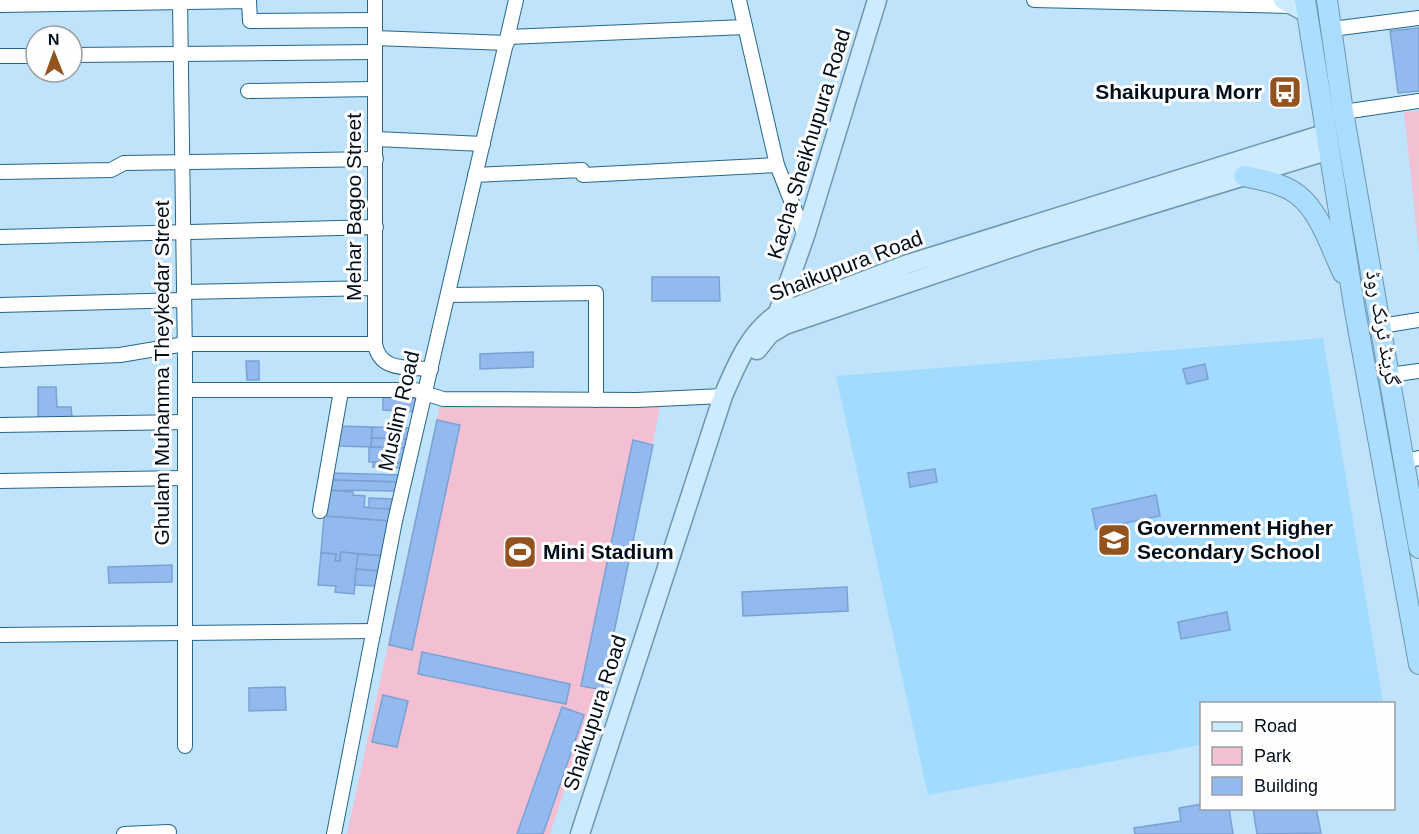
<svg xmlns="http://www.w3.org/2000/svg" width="1419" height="834" font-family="Arial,'Noto Naskh Arabic',sans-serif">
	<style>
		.built { fill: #a2dbfe }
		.green { fill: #f2c0d2 }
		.building { fill: #93baee; stroke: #7ba1d4; stroke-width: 1.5 }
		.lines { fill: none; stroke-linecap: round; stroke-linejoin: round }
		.minor-casing { stroke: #266789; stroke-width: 16 }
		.major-casing { stroke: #6f95af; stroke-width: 21 }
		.highway-casing { stroke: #6f95af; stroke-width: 22 }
		.minor { stroke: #fff; stroke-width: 14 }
		.major { stroke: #cdebfe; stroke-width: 18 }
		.highway { stroke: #abdefe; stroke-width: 20 }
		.labels { text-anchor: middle; stroke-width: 6; stroke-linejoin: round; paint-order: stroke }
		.poi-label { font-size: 21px; font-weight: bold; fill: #000e1b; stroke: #fefefe; text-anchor: start }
		.street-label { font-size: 21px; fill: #000e1b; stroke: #fefefe }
	</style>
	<rect width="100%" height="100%" fill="#bee3fb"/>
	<polygon class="built" points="1323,338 1383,703 1202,704 1201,745 928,795 836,376"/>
	<g class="green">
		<polygon points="1419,111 1419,252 1404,112"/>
		<polygon points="440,405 660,407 594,728 585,729 550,834 347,834"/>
	</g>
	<g class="building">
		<polygon points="1419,28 1419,91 1398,93 1390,31"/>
		<polygon points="652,277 719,277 720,301 652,301"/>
		<polygon points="533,352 533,367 480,369 480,354"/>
		<polygon points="246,361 259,361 259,380 247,380"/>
		<polygon points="1205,364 1208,379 1187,384 1183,369"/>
		<polygon points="38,387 56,387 57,407 71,407 72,417 38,418"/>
		<polygon points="383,397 419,399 418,412 383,410"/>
		<polygon points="437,420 460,425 412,650 389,645"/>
		<polygon points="338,426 372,427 371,447 338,446"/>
		<polygon points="372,427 412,428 412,439 372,438"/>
		<polygon points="372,438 409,439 409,448 371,447"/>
		<polygon points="633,440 653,445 602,690 581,686"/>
		<polygon points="369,447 406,448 403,463 369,462"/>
		<polygon points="373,462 403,463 403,468 373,467"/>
		<polygon points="935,469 937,482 910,487 908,473"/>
		<polygon points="331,473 402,475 402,482 330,480"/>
		<polygon points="330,480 399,482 399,491 330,490"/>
		<polygon points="327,490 353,492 353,495 365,496 364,507 390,509 389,521 324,516"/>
		<polygon points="1156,495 1160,516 1096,529 1092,509"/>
		<polygon points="369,498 396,499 395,509 369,508"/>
		<polygon points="324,516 389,521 386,556 341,552 340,561 335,561 336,554 321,553"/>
		<polygon points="341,552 358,554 354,594 335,592 336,586 318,585 321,553 336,554 335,561 340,561"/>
		<polygon points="358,554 384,556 383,572 356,569"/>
		<polygon points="172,565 172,582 109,583 108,567"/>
		<polygon points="356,569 378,571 376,586 355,585"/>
		<polygon points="847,587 848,611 743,616 742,592"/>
		<polygon points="1227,612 1230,630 1181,639 1178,622"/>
		<polygon points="422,652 570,684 566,704 418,674"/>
		<polygon points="285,687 286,710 249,711 249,688"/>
		<polygon points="383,695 408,701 397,747 372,742"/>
		<polygon points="562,707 584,715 543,834 517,834"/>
		<polygon points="1202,804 1202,808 1229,808 1233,834 1135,834 1134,828 1181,821 1179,808"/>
		<polygon points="1253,808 1316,808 1321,833 1257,834"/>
	</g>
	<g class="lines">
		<defs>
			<g id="minor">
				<polyline points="180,0 185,360 185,746"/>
				<path d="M 375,0 L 375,344 C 380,372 408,367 431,369"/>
				<polyline points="739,0 777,165 805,236"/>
				<polyline points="1034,0 1291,6"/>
				<polyline points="0,5 249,1 250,21 375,20"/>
				<polyline points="1332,29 1419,18"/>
				<polyline points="508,37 745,27"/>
				<polyline points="375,38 507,43"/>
				<polyline points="72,55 375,52"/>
				<polyline points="0,56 36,56"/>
				<polyline points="248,91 375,89"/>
				<polyline points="1343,112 1419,101"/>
				<polyline points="376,139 483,144"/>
				<polyline points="0,172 111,170 124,163 376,159"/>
				<polyline points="475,175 582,170 583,175 777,165"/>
				<polyline points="0,237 376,227"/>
				<polyline points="184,292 375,288"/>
				<polyline points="448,295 596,293 596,400"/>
				<polyline points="0,305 184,300"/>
				<polyline points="1381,326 1419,320"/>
				<polyline points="0,360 120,355 185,344 375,344"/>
				<polyline points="1389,375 1419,371"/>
				<polyline points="185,390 415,390 443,399 637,400 723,396"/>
				<polyline points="0,425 185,422"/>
				<polyline points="1404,461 1419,458"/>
				<polyline points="0,481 185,478"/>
				<polyline points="320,511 341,391"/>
				<polyline points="0,635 374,631"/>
				<polyline points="124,834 169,832"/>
				<polyline points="334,834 395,521 516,0"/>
			</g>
			<g id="major">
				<polyline points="1283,0 1307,13"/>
				<polyline points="775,321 805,236 877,0"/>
				<polyline points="757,350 770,334 785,325 1032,241 1330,150"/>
				<path d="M 580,834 L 723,396 C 737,364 748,335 777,314 L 908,264 L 1327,133"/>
			</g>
			<g id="highway">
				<polyline points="1305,0 1355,311 1419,664"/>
				<polyline points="1327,0 1343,112 1419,548"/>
				<path d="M 1244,176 C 1262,180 1283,183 1298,195 C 1320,212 1331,248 1343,273"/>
			</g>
		</defs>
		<use href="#minor" class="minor-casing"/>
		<use href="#major" class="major-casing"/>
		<use href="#highway" class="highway-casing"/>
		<use href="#minor" class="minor"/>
		<use href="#major" class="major"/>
		<use href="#highway" class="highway"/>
	</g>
	<defs>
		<symbol id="bus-square" viewBox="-11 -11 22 22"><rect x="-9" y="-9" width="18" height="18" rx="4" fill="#93531e" stroke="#fefefe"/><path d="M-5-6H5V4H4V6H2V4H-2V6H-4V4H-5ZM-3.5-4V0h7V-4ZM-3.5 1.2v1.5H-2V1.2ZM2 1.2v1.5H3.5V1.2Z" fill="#fff"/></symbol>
		<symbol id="school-square" viewBox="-11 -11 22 22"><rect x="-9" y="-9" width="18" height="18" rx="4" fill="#93531e" stroke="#fefefe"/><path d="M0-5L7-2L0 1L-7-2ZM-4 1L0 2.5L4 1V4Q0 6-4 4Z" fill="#fff"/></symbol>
		<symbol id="stadium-square" viewBox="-11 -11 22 22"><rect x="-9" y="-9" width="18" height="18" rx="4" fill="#93531e" stroke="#fefefe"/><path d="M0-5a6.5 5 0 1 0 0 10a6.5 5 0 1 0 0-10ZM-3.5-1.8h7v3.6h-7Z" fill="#fff"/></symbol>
	</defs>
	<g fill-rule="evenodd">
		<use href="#bus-square" x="1266" y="73" width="38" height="38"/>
		<use href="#school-square" x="1095" y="521" width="38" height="38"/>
		<use href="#stadium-square" x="501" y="533" width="38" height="38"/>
	</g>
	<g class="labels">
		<g class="poi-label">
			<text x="1262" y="99" text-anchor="end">Shaikupura Morr</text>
			<text x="1137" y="535">Government Higher<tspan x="1137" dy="24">Secondary School</tspan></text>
			<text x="543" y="559">Mini Stadium</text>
		</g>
		<g class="street-label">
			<text transform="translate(809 144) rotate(-73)" y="7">Kacha Sheikhupura Road</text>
			<text transform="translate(354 207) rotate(-90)" y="7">Mehar Bagoo Street</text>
			<text transform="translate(846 266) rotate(-21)" y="7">Shaikupura Road</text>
			<text transform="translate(1383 328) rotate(80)" y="7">گرینڈ ٹرنک روڈ</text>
			<text transform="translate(162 373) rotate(-90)" y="7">Ghulam Muhamma Theykedar Street</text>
			<text transform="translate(399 411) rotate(-77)" y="7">Muslim Road</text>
			<text transform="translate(595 713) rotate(-72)" y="7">Shaikupura Road</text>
		</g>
	</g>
	<rect x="1200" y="702" width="195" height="108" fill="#fefefe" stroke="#989ea3" stroke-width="1.5"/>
	<rect x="1212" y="722" width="30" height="9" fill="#cdebfe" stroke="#989ea3" stroke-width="1.5"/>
	<text x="1254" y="732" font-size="18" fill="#000e1b">Road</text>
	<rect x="1212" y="747" width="30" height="18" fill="#f2c0d2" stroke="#989ea3" stroke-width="1.5"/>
	<text x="1254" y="762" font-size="18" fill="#000e1b">Park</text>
	<rect x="1212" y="777" width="30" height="18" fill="#93baee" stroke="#989ea3" stroke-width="1.5"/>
	<text x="1254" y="792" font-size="18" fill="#000e1b">Building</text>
	<g transform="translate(54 54) rotate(359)"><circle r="28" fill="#fefefe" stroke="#989ea3" stroke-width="1.5"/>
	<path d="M0-4.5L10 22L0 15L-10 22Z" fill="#93531e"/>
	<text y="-9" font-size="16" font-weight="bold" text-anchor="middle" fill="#000e1b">N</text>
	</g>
</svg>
